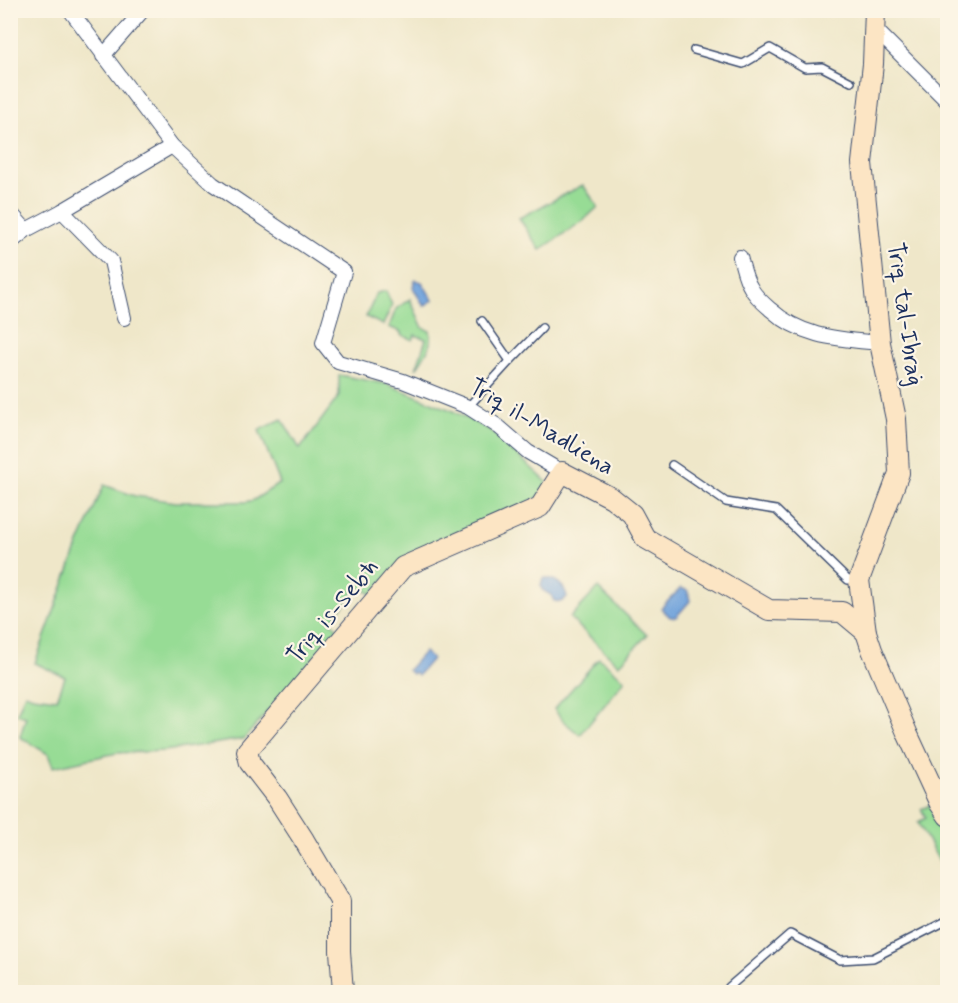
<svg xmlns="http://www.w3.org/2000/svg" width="958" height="1003" font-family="Mynerve,sans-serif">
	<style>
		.green { fill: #97dc95; stroke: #59867a; stroke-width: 1.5 }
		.water { fill: #70a2db; stroke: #46689c; stroke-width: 1.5 }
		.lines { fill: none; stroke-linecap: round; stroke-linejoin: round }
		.lane-casing { stroke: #3b4b6e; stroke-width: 10 }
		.street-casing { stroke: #3b4b6e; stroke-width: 16 }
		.secondary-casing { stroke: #3b4b6e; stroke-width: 22 }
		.lane { stroke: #fff; stroke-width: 7 }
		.street { stroke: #fff; stroke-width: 14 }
		.secondary { stroke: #fce5c4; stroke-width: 20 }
		.labels { text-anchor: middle; stroke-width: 4.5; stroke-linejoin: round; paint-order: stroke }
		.street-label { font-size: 24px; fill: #1b2f5e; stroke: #fcf5e5 }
	</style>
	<rect width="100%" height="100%" fill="#fcf5e5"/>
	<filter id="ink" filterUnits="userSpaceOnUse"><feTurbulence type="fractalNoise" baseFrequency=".0167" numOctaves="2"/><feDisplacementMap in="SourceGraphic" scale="12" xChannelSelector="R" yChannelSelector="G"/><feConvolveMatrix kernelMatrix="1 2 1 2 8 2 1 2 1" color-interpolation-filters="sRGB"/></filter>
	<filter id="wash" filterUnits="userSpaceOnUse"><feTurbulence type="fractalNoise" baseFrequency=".008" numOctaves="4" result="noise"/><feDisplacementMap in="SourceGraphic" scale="24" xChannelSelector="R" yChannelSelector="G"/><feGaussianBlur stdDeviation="1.35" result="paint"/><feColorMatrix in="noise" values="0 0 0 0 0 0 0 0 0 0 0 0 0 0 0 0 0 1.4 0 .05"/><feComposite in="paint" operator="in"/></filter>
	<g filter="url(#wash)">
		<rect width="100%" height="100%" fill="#efe7c9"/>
		<g class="green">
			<polygon points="583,185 598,207 584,220 540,250 519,218"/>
			<polygon points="386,291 392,305 383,325 366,317 377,293"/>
			<path d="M 410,299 L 423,328 L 430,331 C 434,345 423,358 416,369 L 426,339 L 415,335 L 413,340 L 401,335 L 401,332 L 389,327 L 396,309 Z"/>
			<polygon points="339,375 387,384 451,410 490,430 548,483 542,496 461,538 416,550 397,566 372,594 358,587 331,621 338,629 244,739 164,751 117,753 53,767 48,754 20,737 26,717 17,714 25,693 33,696 57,699 65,677 35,663 78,546 104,485 135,496 176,502 246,502 254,500 280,483 259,430 282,419 300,449 339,396"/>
			<polygon points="598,588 647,635 619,665 570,618"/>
			<polygon points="599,658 625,680 580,735 563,721 554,709"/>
			<polygon points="931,805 947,832 947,868 939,861 918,822 926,818 921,809"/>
		</g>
		<g class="water">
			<polygon points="416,280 422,282 433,300 424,306 413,288 414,282"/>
			<path d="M 543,578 C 555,577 565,586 567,597 L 561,602 L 554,601 L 551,595 L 542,590 L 541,585 Z"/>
			<polygon points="681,588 688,591 690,601 676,617 670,617 661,608"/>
			<polygon points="424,652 432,659 418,675 414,672 412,674 408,670"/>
		</g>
	</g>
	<g filter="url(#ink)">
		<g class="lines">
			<defs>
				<g id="lane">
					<polyline points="694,50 743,64 770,48 805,68 822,67 851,82"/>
					<polyline points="482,321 510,361"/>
					<polyline points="468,407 510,361 542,328"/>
					<polyline points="672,465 726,502 776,510 848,580 856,580"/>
					<polyline points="729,987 790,934 840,960 873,958 948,920"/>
				</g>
				<g id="street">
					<polyline points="70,10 172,146 213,184 344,272 323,343 338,362 403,381 468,407 499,427 528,452 562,472"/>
					<polyline points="874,28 948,102"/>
					<polyline points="103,56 143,10"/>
					<polyline points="62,211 111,261 124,318"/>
					<polyline points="10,212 26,230"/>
					<polyline points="10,243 26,230 62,211 172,146"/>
					<path d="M 740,257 C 743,267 745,279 751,288 C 755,296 763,303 770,309 C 802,338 839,339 880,343"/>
				</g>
				<g id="secondary">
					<polyline points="875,10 873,64 862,163 880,343 896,419 899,473 859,580 866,632 872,650 908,735 940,804 948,816"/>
					<polyline points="343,992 340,951 340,901 304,840 277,798 250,763 247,751 403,567 540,507 562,472 612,498 632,514 645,538 769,610 842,612 866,632"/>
				</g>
			</defs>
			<use href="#lane" class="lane-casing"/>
			<use href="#street" class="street-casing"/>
			<use href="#secondary" class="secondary-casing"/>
			<use href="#lane" class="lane"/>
			<use href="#street" class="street"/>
			<use href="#secondary" class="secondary"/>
		</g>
	</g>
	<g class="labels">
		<g class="street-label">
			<text transform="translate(906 314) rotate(82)" y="8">Triq tal-Ibraġ</text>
			<text transform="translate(542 426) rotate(31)" y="8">Triq il-Madliena</text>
			<text transform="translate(332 611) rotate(-50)" y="8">Triq is-Sebħ</text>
		</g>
	</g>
	<rect width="958" height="1003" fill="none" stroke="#fcf5e5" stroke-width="36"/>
</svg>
